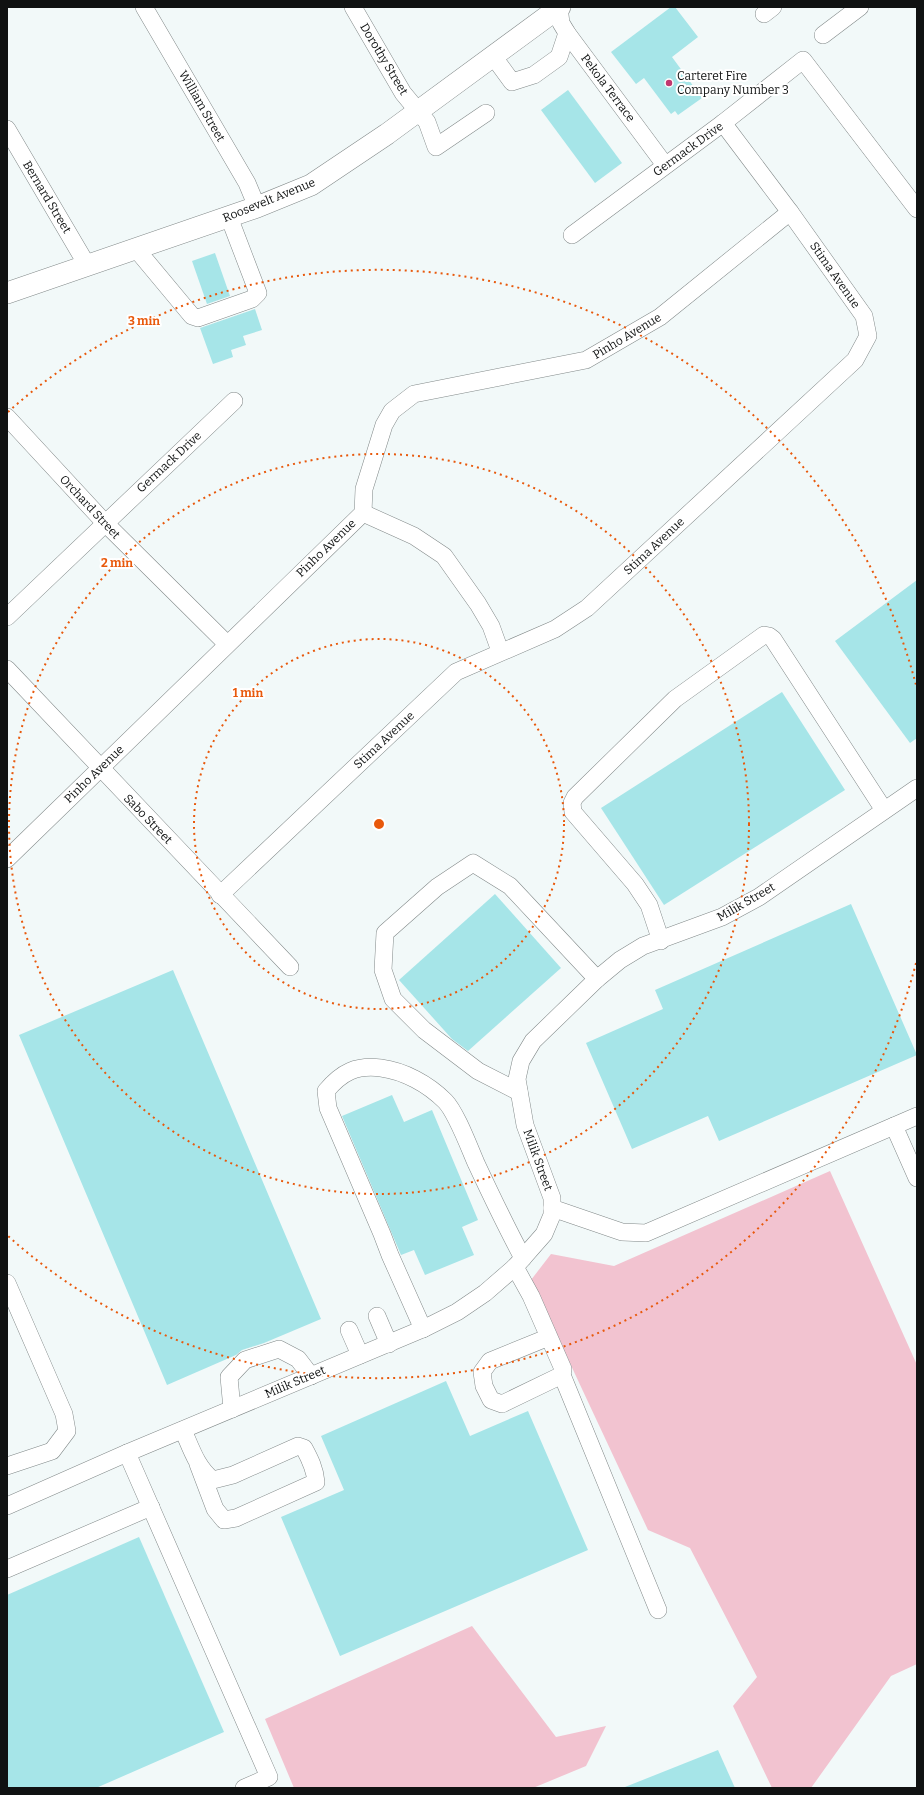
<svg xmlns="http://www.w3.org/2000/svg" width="924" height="1795" font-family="Bitter,serif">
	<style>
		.green { fill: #f2c3d0 }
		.building { fill: #a6e5e8 }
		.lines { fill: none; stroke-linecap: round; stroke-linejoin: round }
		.minor-casing { stroke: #828989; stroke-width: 18 }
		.major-casing { stroke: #828989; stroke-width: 22 }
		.minor { stroke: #fff; stroke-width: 17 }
		.major { stroke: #fff; stroke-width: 21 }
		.ring { fill: none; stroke: #e8590c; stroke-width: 2; stroke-dasharray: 2 4 }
		.poi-dot { fill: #c1376f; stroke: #fff; stroke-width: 1.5 }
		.labels { text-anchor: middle; stroke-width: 4; stroke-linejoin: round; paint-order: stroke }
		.street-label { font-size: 12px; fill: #101212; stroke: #fff }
		.poi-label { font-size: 12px; fill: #101212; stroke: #fff; text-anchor: start }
		.centre { fill: #e8590c; stroke: #fff; stroke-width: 2 }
		.ring-label { font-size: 12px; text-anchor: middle; font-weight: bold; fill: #e8590c; stroke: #fff; stroke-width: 4; stroke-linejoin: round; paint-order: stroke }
	</style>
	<rect width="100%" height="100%" fill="#f2f9f9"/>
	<g class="green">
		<polygon points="830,1171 917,1365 917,1664 891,1676 811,1788 772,1788 733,1706 757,1677 690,1548 648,1530 531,1280 551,1254 614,1266"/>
		<polygon points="472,1626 556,1737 606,1726 586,1766 533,1788 294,1788 265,1719"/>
	</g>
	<g class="building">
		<polygon points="671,7 675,7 698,37 672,57 702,98 678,115 675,111 671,114 644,78 636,84 611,52"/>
		<polygon points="568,90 622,163 595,183 541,110"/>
		<polygon points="215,253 230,296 207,304 192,261"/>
		<polygon points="255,309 262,330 243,336 246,345 231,350 233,357 213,364 200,328"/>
		<polygon points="917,580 917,738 910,743 835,641"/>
		<polygon points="782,692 845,790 664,905 601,808"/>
		<polygon points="495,894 561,968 468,1051 452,1039 399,980"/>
		<polygon points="851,904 917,1055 719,1141 708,1116 632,1149 586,1043 663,1009 655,990"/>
		<polygon points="173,970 321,1319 264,1343 242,1350 236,1355 167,1385 19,1035"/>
		<polygon points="392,1095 404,1122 432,1110 478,1220 462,1227 474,1255 425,1275 414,1250 401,1255 342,1116"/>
		<polygon points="446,1381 470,1436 528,1411 588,1550 340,1656 281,1517 344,1490 321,1436"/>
		<polygon points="139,1537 224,1732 96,1788 7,1788 7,1595"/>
		<polygon points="718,1750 735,1788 625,1788 625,1787"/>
	</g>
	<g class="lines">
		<defs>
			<g id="minor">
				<polyline points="144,7 247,183 257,207"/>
				<polyline points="353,7 403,93 427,122 436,147 486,113"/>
				<polyline points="559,7 561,23 567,33 665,165"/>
				<polyline points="764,14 773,7"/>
				<polyline points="823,35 860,7"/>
				<polyline points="493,56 512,82 534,75 559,57 567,33"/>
				<polyline points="7,129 87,265"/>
				<polyline points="572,235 723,123 803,60 917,209"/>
				<polyline points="137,250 192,316 198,318 252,299 258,293 229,217"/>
				<polyline points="7,417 105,523 227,644"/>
				<polyline points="363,513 414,536 444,556 478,604 491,626 500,651"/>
				<polyline points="7,617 234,401"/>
				<polyline points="7,669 290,967"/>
				<polyline points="7,859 363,513 364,489 384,425 392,411 414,394 586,360 660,317 790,212"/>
				<polyline points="220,895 456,672 555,629 587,608 855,360 868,336 864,316 790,212 723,123"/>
				<polyline points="661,941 649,905 635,884 573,812 572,803 575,797 675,699 764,635 769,636 773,639 884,810"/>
				<polyline points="519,1092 478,1071 424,1030 393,999 383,970 385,933 437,887 473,863 510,886 597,979"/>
				<polyline points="894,1126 917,1178"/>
				<polyline points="552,1208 622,1232 646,1233 917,1116"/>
				<polyline points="515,1267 531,1296 563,1369 562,1375 502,1404 491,1400 484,1386 482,1372 490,1361 549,1337"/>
				<polyline points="7,1283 64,1414 67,1431 52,1451 7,1466"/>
				<polyline points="377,1316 389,1344"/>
				<path d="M 423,1329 L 390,1255 L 382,1234 L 328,1108 L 326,1091 C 342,1072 356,1065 381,1068 C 404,1071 428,1084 445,1101 C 456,1112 469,1147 476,1163 C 491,1195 506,1227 523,1258"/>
				<polyline points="349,1330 360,1355"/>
				<polyline points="562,1375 658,1610"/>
				<polyline points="232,1409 229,1377 245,1360 279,1349 298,1359 311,1376"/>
				<path d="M 183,1430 C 191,1448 197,1468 213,1480 L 233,1475 L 298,1446 L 304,1448 C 310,1459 315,1469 316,1482 L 236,1518 L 224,1520 L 215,1509 L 198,1464"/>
				<polyline points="127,1453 269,1777 244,1788"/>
				<polyline points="7,1506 127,1453 425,1328 457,1312 485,1293 515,1267 544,1234 552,1215 552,1198 525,1125 517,1079 521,1061 533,1041 597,979 620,960 643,946 722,917 759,897 917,788"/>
				<polyline points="7,1569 151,1507"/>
			</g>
			<polyline id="major" points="7,293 257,207 311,185 387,134 560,7"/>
		</defs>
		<use href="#minor" class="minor-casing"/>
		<use href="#major" class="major-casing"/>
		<use href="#minor" class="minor"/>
		<use href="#major" class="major"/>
	</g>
	<g class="ring">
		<circle cx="379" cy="824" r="185"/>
		<circle cx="379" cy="824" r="370"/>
		<path d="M916 963A555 555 0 0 1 8 1236M8 412A555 555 0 0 1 916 685"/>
	</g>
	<circle class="poi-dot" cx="669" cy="83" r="4"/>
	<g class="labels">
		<g class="street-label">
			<text transform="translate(384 59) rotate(59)" y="4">Dorothy Street</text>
			<text transform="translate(608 88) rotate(53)" y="4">Pekola Terrace</text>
			<text transform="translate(202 106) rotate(60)" y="4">William Street</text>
			<text transform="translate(688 149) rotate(-36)" y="4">Germack Drive</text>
			<text transform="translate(47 197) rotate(59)" y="4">Bernard Street</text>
			<text transform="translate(269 200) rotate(-22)" y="4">Roosevelt Avenue</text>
			<text transform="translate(835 275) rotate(55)" y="4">Stima Avenue</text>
			<text transform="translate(627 336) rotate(-31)" y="4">Pinho Avenue</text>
			<text transform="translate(169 462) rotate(-43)" y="4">Germack Drive</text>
			<text transform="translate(90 507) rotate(47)" y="4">Orchard Street</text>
			<text transform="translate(654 546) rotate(-43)" y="4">Stima Avenue</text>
			<text transform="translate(326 548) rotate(-44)" y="4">Pinho Avenue</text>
			<text transform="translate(384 740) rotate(-43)" y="4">Stima Avenue</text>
			<text transform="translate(94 774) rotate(-44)" y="4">Pinho Avenue</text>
			<text transform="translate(148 819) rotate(46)" y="4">Sabo Street</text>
			<text transform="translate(746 902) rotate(-30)" y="4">Milik Street</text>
			<text transform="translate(538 1160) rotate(70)" y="4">Milik Street</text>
			<text transform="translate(295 1382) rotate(-23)" y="4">Milik Street</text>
		</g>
		<g class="poi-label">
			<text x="677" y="80">Carteret Fire<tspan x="677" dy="14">Company Number 3</tspan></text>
		</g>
	</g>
	<circle cx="379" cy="824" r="6" class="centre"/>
	<g class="ring-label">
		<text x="144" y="325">3 min</text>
		<text x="117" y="567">2 min</text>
		<text x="248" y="697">1 min</text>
	</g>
	<rect width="924" height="1795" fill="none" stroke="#101212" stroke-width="16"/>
</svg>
